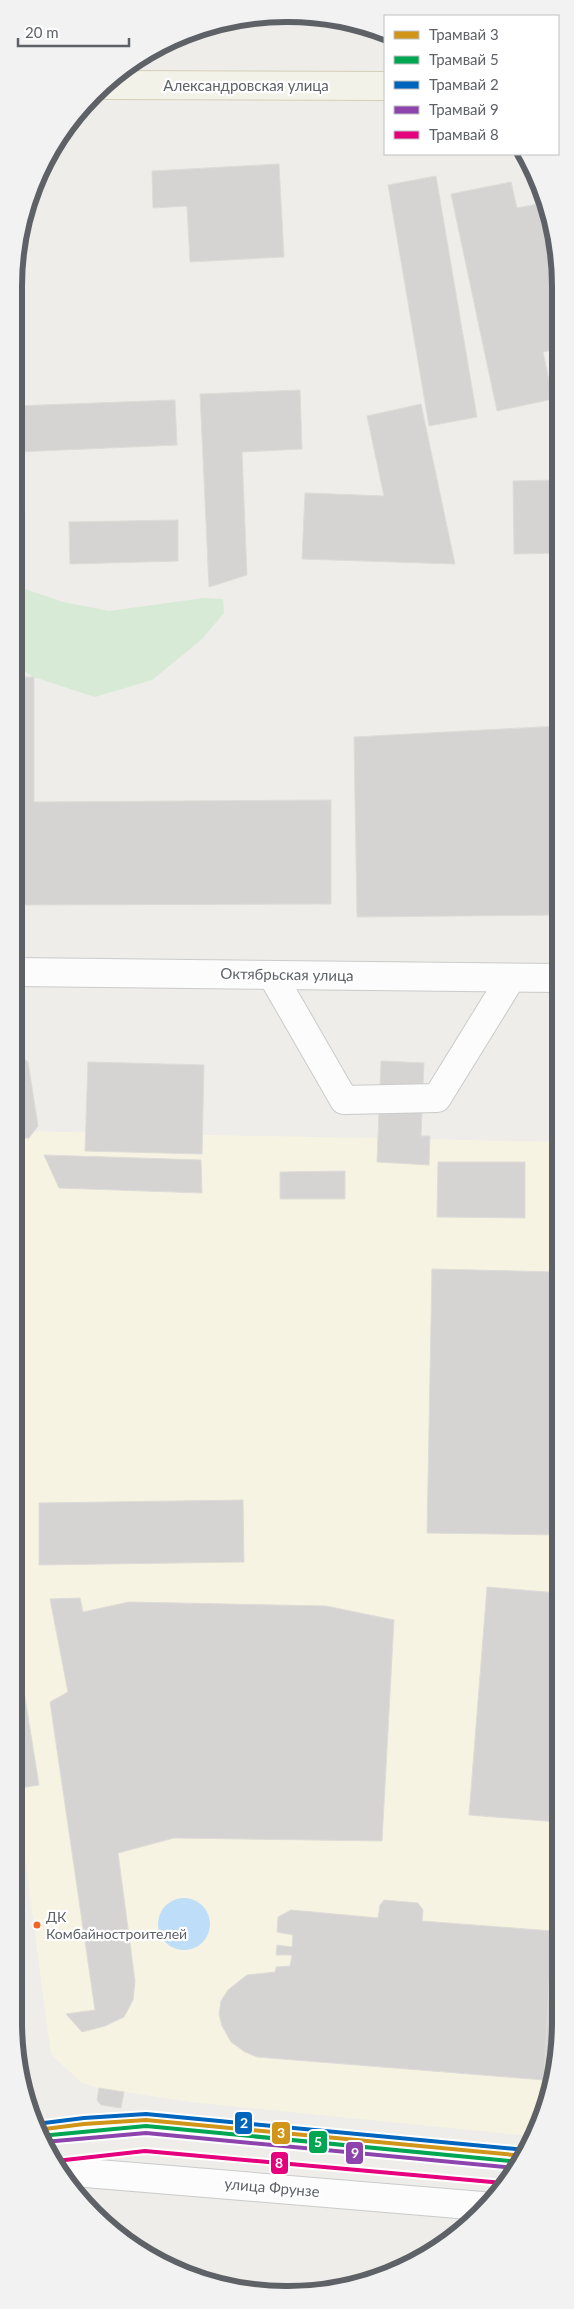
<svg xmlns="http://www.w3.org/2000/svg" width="574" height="2309" font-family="Lato,sans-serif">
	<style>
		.commercial { fill: #f7f3e3 }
		.green { fill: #d6ead5 }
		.water { fill: #bdddf8 }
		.building { fill: #d5d4d2; stroke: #dedcd8 }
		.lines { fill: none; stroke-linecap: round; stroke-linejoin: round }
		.minor-casing { stroke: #cacbcb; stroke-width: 30 }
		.major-casing { stroke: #d5ceb7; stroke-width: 30 }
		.minor { stroke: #fcfcfc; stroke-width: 28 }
		.major { stroke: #f3f2e9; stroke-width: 28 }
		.tram-1-casing { stroke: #fff; stroke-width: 8 }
		.tram-2-casing { stroke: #fff; stroke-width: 8 }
		.tram-3-casing { stroke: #fff; stroke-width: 8 }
		.tram-4-casing { stroke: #fff; stroke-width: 8 }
		.tram-5-casing { stroke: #fff; stroke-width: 8 }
		.tram-1 { stroke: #d1951a; stroke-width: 4 }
		.tram-2 { stroke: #00a651; stroke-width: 4 }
		.tram-3 { stroke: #0065bd; stroke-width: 4 }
		.tram-4 { stroke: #8e44ad; stroke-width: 4 }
		.tram-5 { stroke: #e5007d; stroke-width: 4 }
		.bus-dot { fill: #f26522; stroke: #fff; stroke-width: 2 }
		.labels { text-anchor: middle; stroke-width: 4.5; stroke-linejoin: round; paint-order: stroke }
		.bus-label { font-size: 14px; fill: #5e6267; stroke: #fff; text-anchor: start }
		.street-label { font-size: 15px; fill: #5e6267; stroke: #fff }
		.rim { fill: none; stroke: #5e6267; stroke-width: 6 }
		.line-badge { stroke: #fff; stroke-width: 2 }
		.badge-label { font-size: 14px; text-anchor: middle; font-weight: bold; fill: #fff }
	</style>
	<rect width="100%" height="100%" fill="#eeede9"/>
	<polygon class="commercial" points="15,1131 558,1142 558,2058 531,2136 191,2102 99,2088 82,2083 51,2054 14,1775"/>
	<polygon class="green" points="22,588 63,602 109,611 204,598 223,599 224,613 201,640 152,680 95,697 34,677 16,667 16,589"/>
	<circle class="water" cx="184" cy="1924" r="26"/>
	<g class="building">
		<polygon points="279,164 284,257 190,262 187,206 153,208 152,171"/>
		<polygon points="436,176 477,417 429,426 388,185"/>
		<polygon points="511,182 517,208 543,203 558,252 558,349 543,352 553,399 497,411 451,194"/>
		<polygon points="300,390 302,449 242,452 247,575 209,587 200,394"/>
		<polygon points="175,400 177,445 16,452 16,406"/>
		<polygon points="421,404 455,564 302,559 305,493 384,496 367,416"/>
		<polygon points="558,480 558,553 514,554 513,481"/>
		<polygon points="178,520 178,561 70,564 69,522"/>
		<polygon points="16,677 34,677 34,802 331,800 331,904 15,905"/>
		<polygon points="558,726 558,915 357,917 354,737"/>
		<polygon points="15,1052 28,1062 38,1126 29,1138 15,1138"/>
		<polygon points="381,1061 424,1063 421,1136 430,1136 429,1165 377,1162"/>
		<polygon points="88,1062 204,1065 202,1154 85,1151"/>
		<polygon points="44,1155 201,1160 202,1193 59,1188"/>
		<polygon points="438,1162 525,1162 525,1218 437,1217"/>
		<polygon points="345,1171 345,1199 280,1199 280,1172"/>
		<polygon points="432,1269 558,1272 558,1535 427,1533"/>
		<polygon points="243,1500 244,1562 39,1565 39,1503"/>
		<polygon points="487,1587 558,1593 558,1822 469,1815"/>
		<polygon points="80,1598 83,1612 129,1602 326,1606 394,1620 382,1841 174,1838 118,1853 135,1981 133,2000 124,2017 105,2026 82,2032 66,2014 95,2010 50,1702 68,1692 50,1599"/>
		<polygon points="20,1666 39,1785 14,1789 14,1667"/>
		<polygon points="384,1900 418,1903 423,1910 422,1921 552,1931 544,2080 257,2057 245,2052 231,2042 222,2026 219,2014 221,2001 228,1990 247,1975 275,1972 276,1967 290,1966 292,1955 276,1955 277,1945 292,1947 293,1935 277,1932 278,1917 291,1910 378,1918 380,1905"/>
		<polygon points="552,1931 558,1931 558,2058 546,2093 544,2080"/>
		<polygon points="99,2088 124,2092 121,2108 101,2105 97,2100"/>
	</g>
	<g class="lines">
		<defs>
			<g id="minor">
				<polyline points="15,972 558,978"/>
				<polyline points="272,975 344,1100 437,1098 511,978"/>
				<polyline points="62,2171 482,2206"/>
			</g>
			<polyline id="major" points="107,85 385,86"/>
		</defs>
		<use href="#minor" class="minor-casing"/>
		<use href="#major" class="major-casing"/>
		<use href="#minor" class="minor"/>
		<use href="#major" class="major"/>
		<defs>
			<polyline id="tram-1" points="37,2130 84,2124 146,2120 525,2156"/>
			<polyline id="tram-2" points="40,2136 146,2126 521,2162"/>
			<polyline id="tram-3" points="36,2124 84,2118 146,2114 526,2150"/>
			<polyline id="tram-4" points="44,2142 146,2133 516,2168"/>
			<polyline id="tram-5" points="56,2161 145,2151 503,2183"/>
		</defs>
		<use href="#tram-1" class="tram-1-casing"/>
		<use href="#tram-2" class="tram-2-casing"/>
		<use href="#tram-3" class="tram-3-casing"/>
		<use href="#tram-4" class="tram-4-casing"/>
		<use href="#tram-5" class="tram-5-casing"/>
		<use href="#tram-1" class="tram-1"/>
		<use href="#tram-2" class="tram-2"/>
		<use href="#tram-3" class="tram-3"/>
		<use href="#tram-4" class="tram-4"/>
		<use href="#tram-5" class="tram-5"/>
	</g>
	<circle class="bus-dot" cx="37" cy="1925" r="4.5"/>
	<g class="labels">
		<g class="bus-label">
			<text x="46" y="1922">ДК<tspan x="46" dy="17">Комбайностроителей</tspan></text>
		</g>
		<g class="street-label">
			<text x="246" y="91">Александровская улица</text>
			<text transform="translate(287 975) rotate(1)" y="5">Октябрьская улица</text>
			<text transform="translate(272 2188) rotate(5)" y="5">улица Фрунзе</text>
		</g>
	</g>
	<path d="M0 0H574V2309H0ZM286 22H288A264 264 0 0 1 552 286V2022A264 264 0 0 1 288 2286H286A264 264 0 0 1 22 2022V286A264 264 0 0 1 286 22Z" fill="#f2f2f3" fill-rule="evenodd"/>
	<path class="rim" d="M286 22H288A264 264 0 0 1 552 286V2022A264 264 0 0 1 288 2286H286A264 264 0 0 1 22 2022V286A264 264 0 0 1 286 22Z"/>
	<g class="line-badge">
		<rect x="234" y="2111" width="19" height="24" rx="5" fill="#0065bd"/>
		<rect x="271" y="2121" width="20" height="24" rx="5" fill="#d1951a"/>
		<rect x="308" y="2130" width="20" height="24" rx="5" fill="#00a651"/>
		<rect x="345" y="2141" width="19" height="24" rx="5" fill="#8e44ad"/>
		<rect x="270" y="2151" width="19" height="24" rx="5" fill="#e5007d"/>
	</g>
	<g class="badge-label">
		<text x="244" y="2128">2</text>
		<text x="281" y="2138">3</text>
		<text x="318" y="2147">5</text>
		<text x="355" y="2158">9</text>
		<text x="279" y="2168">8</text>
	</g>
	<rect x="384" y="15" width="175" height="140" fill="#ffffff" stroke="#bfc0c2"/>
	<rect x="394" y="31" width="25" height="8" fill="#d1951a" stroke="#bfc0c2"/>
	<text x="429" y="40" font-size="15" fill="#5e6267">Трамвай 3</text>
	<rect x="394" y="56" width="25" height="8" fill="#00a651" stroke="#bfc0c2"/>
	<text x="429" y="65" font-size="15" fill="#5e6267">Трамвай 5</text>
	<rect x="394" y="81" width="25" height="8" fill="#0065bd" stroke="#bfc0c2"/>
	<text x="429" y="90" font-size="15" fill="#5e6267">Трамвай 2</text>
	<rect x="394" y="106" width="25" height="8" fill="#8e44ad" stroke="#bfc0c2"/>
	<text x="429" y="115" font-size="15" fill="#5e6267">Трамвай 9</text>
	<rect x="394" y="131" width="25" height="8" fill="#e5007d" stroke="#bfc0c2"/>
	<text x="429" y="140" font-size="15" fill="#5e6267">Трамвай 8</text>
	<path d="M18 38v8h111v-8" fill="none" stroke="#5e6267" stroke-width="2.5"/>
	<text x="25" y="38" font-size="15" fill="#5e6267" stroke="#ffffff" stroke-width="4" paint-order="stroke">20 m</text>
</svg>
